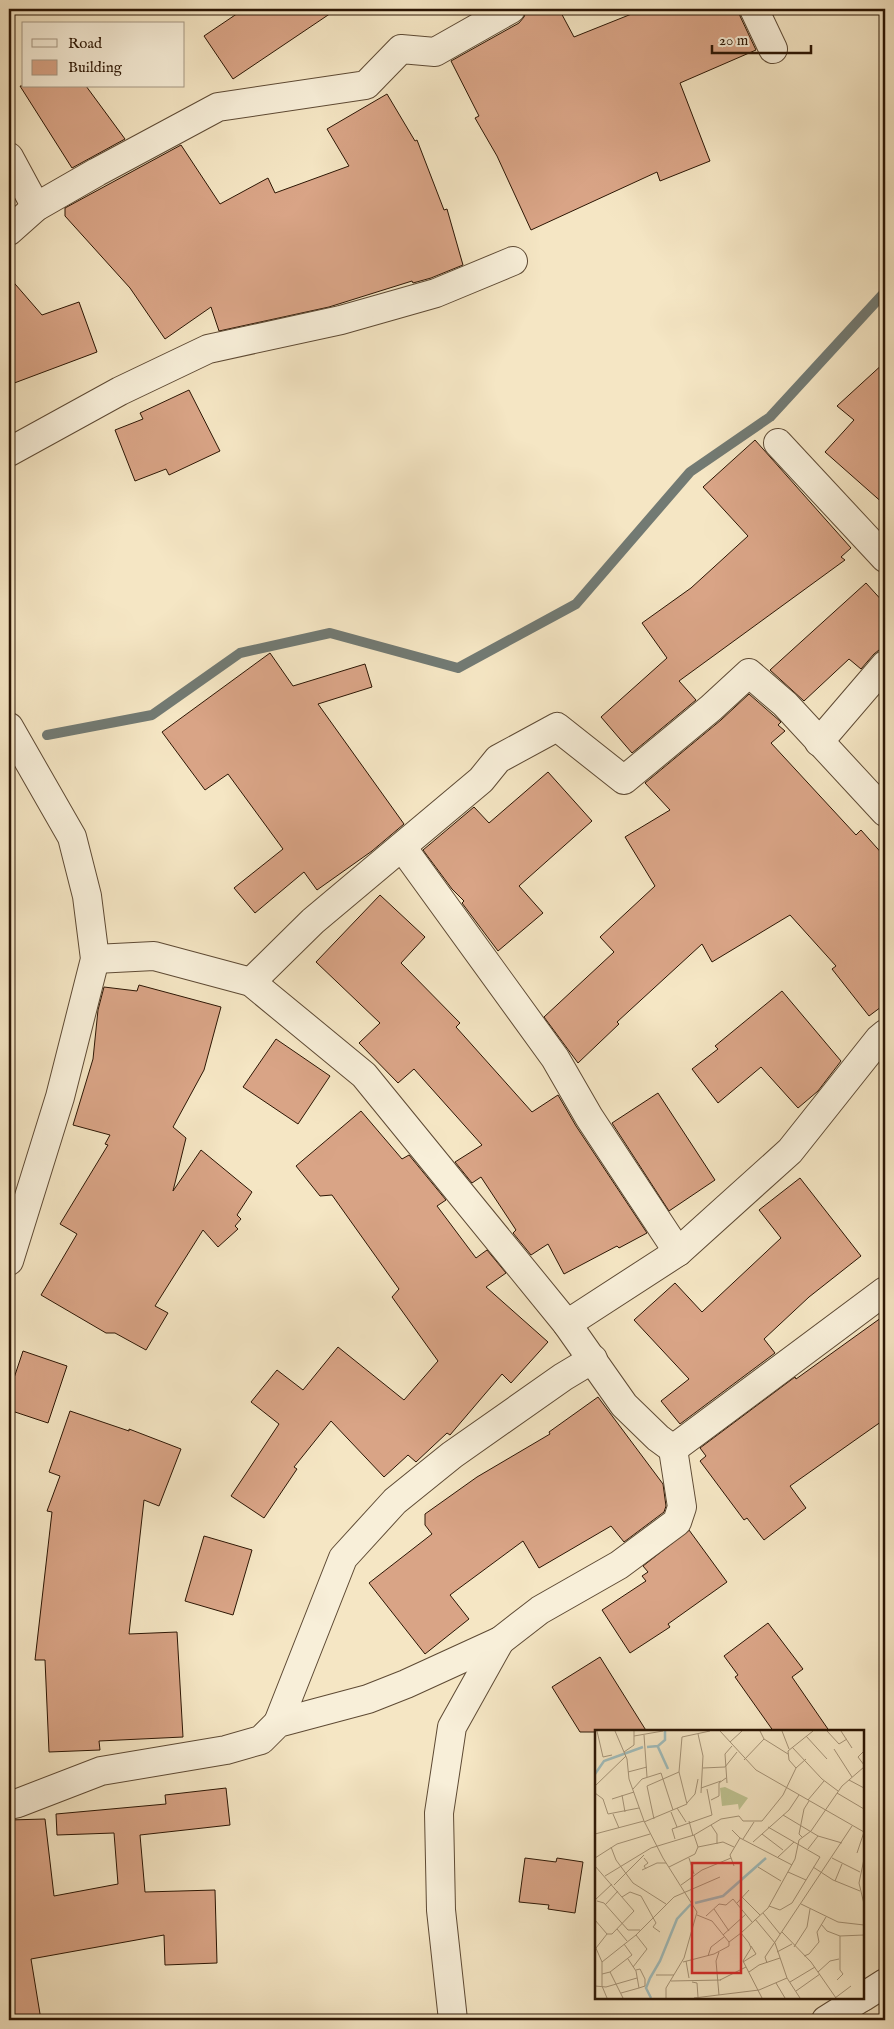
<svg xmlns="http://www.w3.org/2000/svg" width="894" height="2029" font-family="'IM FELL English',serif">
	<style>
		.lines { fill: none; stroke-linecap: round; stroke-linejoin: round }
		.stream { stroke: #727a73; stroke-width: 10 }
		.building { fill: #d9a486; stroke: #2c1604 }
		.minor-casing { stroke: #5e4a34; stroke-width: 30 }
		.minor { stroke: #f8efd9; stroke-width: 28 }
		.inset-river { fill: none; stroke: #a0bdbd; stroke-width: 2.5 }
		.inset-road { fill: none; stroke: #a59377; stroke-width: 1 }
		.view { fill: #d62828; fill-opacity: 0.15; stroke: #d62828; stroke-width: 2.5 }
		.inset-edge { fill: none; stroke: #2c1604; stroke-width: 2.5 }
	</style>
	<rect width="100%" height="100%" fill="#f5e6c4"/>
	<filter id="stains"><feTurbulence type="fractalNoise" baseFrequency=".004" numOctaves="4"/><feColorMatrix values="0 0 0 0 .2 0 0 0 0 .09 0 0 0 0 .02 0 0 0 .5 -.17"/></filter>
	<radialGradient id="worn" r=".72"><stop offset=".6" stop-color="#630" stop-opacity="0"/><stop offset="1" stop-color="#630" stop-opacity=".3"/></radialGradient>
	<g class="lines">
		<polyline class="stream" points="47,735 152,715 240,653 330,633 458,668 576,604 690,472 770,417 885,292"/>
	</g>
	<g class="building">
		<polygon points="244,9 337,9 233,79 204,36"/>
		<polygon points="527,9 559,9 574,37 644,9 739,9 740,16 756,50 680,83 710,161 660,181 657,172 531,230 497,156 475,118 479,116 451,61 519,23 524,17"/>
		<polygon points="20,86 86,86 125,139 72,168"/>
		<polygon points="387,94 415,141 417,140 444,210 447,209 463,265 431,278 413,283 412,281 329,307 219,331 211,307 165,339 130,288 65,216 65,208 181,145 220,204 268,178 275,193 349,166 327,129"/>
		<polygon points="9,277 42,315 79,302 97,352 9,385"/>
		<polygon points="885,362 885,505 825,452 854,420 837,406"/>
		<polygon points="189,390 220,451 169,475 166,469 135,481 115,430 143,419 140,413"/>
		<polygon points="755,440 851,548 841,557 845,560 679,681 696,700 632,753 601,717 667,658 642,623 691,588 748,536 703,487"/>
		<polygon points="866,583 885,604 885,650 879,650 874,654 861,669 849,659 804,701 770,670"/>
		<polygon points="270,653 293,686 365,664 372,687 318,704 404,824 372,851 317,890 304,872 255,913 234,888 283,849 228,774 205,790 162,732"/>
		<polygon points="749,694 781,722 778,725 785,731 771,743 856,835 861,830 885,857 885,1004 869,1016 832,969 836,966 790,915 712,962 702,944 617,1022 619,1024 578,1063 544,1017 614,952 600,937 655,886 625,837 670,810 645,783 721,720"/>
		<polygon points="548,772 592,821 519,886 543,913 498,951 462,903 464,901 452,889 423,850 474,807 489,823"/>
		<polygon points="380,895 425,937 401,963 460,1023 456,1027 532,1112 558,1095 576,1126 647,1233 619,1248 617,1246 564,1274 548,1244 531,1255 513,1233 516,1230 481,1177 472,1183 455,1162 482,1145 414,1069 398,1083 359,1043 380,1023 316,962"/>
		<polygon points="139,985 221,1007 204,1070 173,1127 186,1138 173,1191 201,1150 252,1192 237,1215 241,1219 235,1226 238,1229 218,1247 203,1230 155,1306 168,1313 146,1350 115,1333 106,1333 41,1295 77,1234 60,1224 108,1145 105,1144 110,1135 73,1125 93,1059 98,1010 104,987 137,991"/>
		<polygon points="782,991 841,1061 818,1091 798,1108 761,1067 718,1103 692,1069 718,1049 715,1046"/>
		<polygon points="276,1039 330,1076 298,1124 243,1087"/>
		<polygon points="658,1093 715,1180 669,1211 612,1123"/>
		<polygon points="361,1111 402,1159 409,1155 446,1200 437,1206 476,1258 487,1250 506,1273 486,1287 548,1342 511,1383 502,1374 450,1435 447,1433 416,1462 408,1455 384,1477 331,1421 294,1467 297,1469 264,1518 231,1496 279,1424 251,1402 277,1370 303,1390 338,1347 404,1400 438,1361 392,1297 399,1289 332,1195 320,1196 296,1166"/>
		<polygon points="800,1178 861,1256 809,1297 764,1339 775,1353 680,1424 661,1401 689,1379 634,1320 675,1283 702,1312 781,1238 759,1210"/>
		<polygon points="885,1315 885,1419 790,1486 806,1508 764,1540 747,1518 744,1520 700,1461 706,1456 700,1448 795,1377 796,1379"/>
		<polygon points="23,1351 67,1366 48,1423 9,1410 9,1393"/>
		<polygon points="598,1397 663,1484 666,1506 664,1512 624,1542 611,1526 539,1568 523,1541 450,1595 469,1619 425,1654 369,1583 432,1534 425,1525 425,1514 477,1477 550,1434 549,1432"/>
		<polygon points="70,1411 129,1431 129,1429 181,1449 159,1506 144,1500 129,1634 177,1632 183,1737 99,1741 100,1750 49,1752 45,1660 35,1660 52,1512 47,1511 60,1476 49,1472"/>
		<polygon points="689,1530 727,1582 668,1624 670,1627 630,1653 602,1610 646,1581 642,1576 648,1572 643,1566"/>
		<polygon points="204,1536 252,1550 233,1615 185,1601"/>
		<polygon points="768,1623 803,1669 792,1677 830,1732 774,1732 735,1677 738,1675 724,1656"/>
		<polygon points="600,1657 647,1732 580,1732 552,1687"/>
		<polygon points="226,1788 230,1825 140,1835 145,1892 215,1890 217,1963 165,1965 164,1935 31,1959 41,2020 9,2020 9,1820 45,1819 54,1896 118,1884 114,1833 57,1835 56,1814 166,1804 165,1795"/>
		<polygon points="525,1858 556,1862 557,1858 583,1862 575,1913 548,1909 549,1905 519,1902"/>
	</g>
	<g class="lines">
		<defs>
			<g id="minor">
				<polyline points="754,9 773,49"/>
				<polyline points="9,157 36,207"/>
				<polyline points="9,231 36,207 97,172 218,107 366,85 401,49 435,52 511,9"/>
				<polyline points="778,443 885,558"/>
				<polyline points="9,452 120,391 208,349 341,320 436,293 513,261"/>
				<polyline points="9,727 72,837 87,896 95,959 60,1097 9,1261"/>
				<polyline points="819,742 885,665"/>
				<polyline points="402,847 555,1058 589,1117 678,1252"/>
				<polyline points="95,959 154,956 251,982 364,1075 567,1324 624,1405 658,1438 673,1449 885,1291"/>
				<polyline points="251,982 313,921 481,780 498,759 557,727 624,780 711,708 749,673 785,704 885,812"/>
				<polyline points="567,1324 678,1252 790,1151 879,1039 885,1034"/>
				<polyline points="278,1723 343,1558 395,1501 452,1455 563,1377 593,1359"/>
				<polyline points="9,1805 18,1803 101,1771 226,1750 261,1740 278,1723 368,1699 406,1684 500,1641 540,1610 619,1565 677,1522 682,1507 673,1449"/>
				<polyline points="863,1997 885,1983"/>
				<polyline points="453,2020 441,1910 439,1813 452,1727 500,1641"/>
				<polyline points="826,2020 861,1998"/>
			</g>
		</defs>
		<use href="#minor" class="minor-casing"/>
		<use href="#minor" class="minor"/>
	</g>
	<g transform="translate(595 1730)">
		<rect width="269" height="269" fill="#f5e6c4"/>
		<path d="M 130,57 L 153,68 L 144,80 L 143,74 L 127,76 L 125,58 Z" fill="#bfc492"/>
		<path class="inset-river" d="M 52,17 L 63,16 L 70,10 L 70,1M 63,17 L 73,39M 0,44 L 9,31 L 48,17M 100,173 L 128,166 L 171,128M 56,268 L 51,258 L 55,248 L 65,231 L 82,189 L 96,174"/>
		<path class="inset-road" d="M 2,1 L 8,27 L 17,25M 20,1 L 32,29 L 34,49 L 49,91 L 68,128 L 102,182 L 89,228 L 71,258 L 71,268M 125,1 L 161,40 L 269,102M 165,1 L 169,9 L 193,24M 187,1 L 194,19M 232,1 L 244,14 L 252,9M 246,1 L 257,18M 103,4 L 108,26 L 106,63M 49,5 L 52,47M 39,6 L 68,1M 211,6 L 232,29M 135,12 L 147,1M 197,17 L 227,49 L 243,61M 239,19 L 257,47M 269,21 L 263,27 L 269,35M 29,22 L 39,15 L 39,1M 149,30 L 169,9M 108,38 L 130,37 L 142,22M 201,38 L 194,30 L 193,21 L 218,1M 33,42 L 52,37M 254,50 L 269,58M 132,53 L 130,24 L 137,16M 0,56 L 31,26M 106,58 L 126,51M 38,59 L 47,49 L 66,43 L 78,80M 0,63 L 8,69 L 13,84 L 44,78M 242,63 L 269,79M 27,65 L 30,82M 17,69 L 39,62M 116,70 L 124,66 L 124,53 L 131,48M 213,70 L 229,51M 92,73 L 100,64 L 103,49M 82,78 L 91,92M 76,82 L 82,97M 18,84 L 24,98M 188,85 L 223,106 L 247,113M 59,89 L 52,56 L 84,42M 94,91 L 98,106M 49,92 L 92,74 L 84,42 L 87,7 L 115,1M 116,95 L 122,104 L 122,114M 173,97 L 225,127 L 197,173 L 185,180 L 174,176M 137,100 L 145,108 L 197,135M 0,104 L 49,91M 167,104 L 188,120M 207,107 L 204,104 L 209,79 L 214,71M 80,109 L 77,99 L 117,85 L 112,59M 148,109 L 159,92M 158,112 L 194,80 L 204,65M 16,117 L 21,130 L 38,153 L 71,174M 103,117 L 128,112 L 139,117M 213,119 L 223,106M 262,123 L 269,102M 183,127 L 199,112M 0,128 L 22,114 L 55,104M 49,128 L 53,133 L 49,136 L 51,139M 94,128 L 99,144M 237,128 L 265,142M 269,129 L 264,153 L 269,174M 0,136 L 39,181 L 17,204 L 12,204M 139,136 L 135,125 L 145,108M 74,137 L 100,124 L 103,117 L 99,105M 163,137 L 186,151M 218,137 L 238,150 L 265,161M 47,140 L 62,133 L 71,133M 193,142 L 211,150M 10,146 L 56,118 L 99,105 L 126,89 L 144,86 L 148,91 L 167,91 L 188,65 L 201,38 L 211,29M 240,151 L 247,134M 19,155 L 49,125M 86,155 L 107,140 L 136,128M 27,167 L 35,162 L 46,166 L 61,193 L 58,197 L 65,202M 147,167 L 165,185M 0,170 L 17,154M 2,171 L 9,173 L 33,200 L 45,200M 142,173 L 154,160M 206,174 L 243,192 L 269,195M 10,175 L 23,161M 119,179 L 134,201M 168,183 L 185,204M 102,185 L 117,191 L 134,212 L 146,203 L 154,213 L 156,218 L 148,231 L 167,268M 111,186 L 124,174 L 131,175 L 138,169 L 157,192M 160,189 L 180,213 L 192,248 L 205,268M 0,190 L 12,204M 226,194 L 232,201 L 245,206 L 269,205M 22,199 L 32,211M 187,202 L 216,232 L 241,268M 146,203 L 173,178 L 200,129 L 204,110 L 216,101 L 247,56 L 269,37M 128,205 L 151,184M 0,216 L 7,232 L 7,256 L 12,268M 199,217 L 212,197 L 215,179M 1,218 L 12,204M 182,222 L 197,214M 113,226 L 116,217 L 129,207M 209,226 L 214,224 L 224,212 L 222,202 L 231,187M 91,231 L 94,248M 7,232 L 41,205 L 79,167 L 125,147M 88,232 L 119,224 L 134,216 L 134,212M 148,232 L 161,224 L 156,216M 172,233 L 170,227 L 257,96M 38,237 L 52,219 L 41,205M 41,240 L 45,239 L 50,249 L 50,256 L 44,258M 15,242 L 28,268M 154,242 L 164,235 L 185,228M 223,242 L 235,231 L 244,229M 7,244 L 15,242 L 37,225 L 29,214M 61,245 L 79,245M 125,250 L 151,237M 242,250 L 248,244 L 245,240 L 245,206M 76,251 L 126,250M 97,252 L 102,253 L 103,267M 195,252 L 220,237M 181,253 L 190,268M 0,256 L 11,257 L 42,248M 201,261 L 225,244M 26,263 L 44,258 L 41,241 L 33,229M 124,265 L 121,231 L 124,222M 99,268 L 164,260 L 192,248M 240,268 L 256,256"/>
		<path class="view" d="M 97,133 L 146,133 L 146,243 L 97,243 Z"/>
		<rect width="269" height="269" class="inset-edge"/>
	</g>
	<rect width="894" height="2029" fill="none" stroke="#f5e6c4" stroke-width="30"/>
	<rect x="10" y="10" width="874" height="2009" fill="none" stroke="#2c1604" stroke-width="2.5"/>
	<rect x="15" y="15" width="864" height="1999" fill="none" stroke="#2c1604"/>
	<rect x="22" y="22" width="162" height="65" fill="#f8efd9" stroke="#a69884"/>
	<rect x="32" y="39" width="25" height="8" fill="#f8efd9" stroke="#a69884"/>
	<text x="68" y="48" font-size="15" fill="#2c1604">Road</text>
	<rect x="32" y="60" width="25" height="15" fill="#d9a486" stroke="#a69884"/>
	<text x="68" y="72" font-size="15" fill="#2c1604">Building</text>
	<path d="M712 45v8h99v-8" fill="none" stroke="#2c1604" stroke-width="2.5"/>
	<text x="719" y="45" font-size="15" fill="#2c1604" stroke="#f8efd9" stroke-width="4" paint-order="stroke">20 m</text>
	<rect width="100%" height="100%" filter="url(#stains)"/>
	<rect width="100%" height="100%" fill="url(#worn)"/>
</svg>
